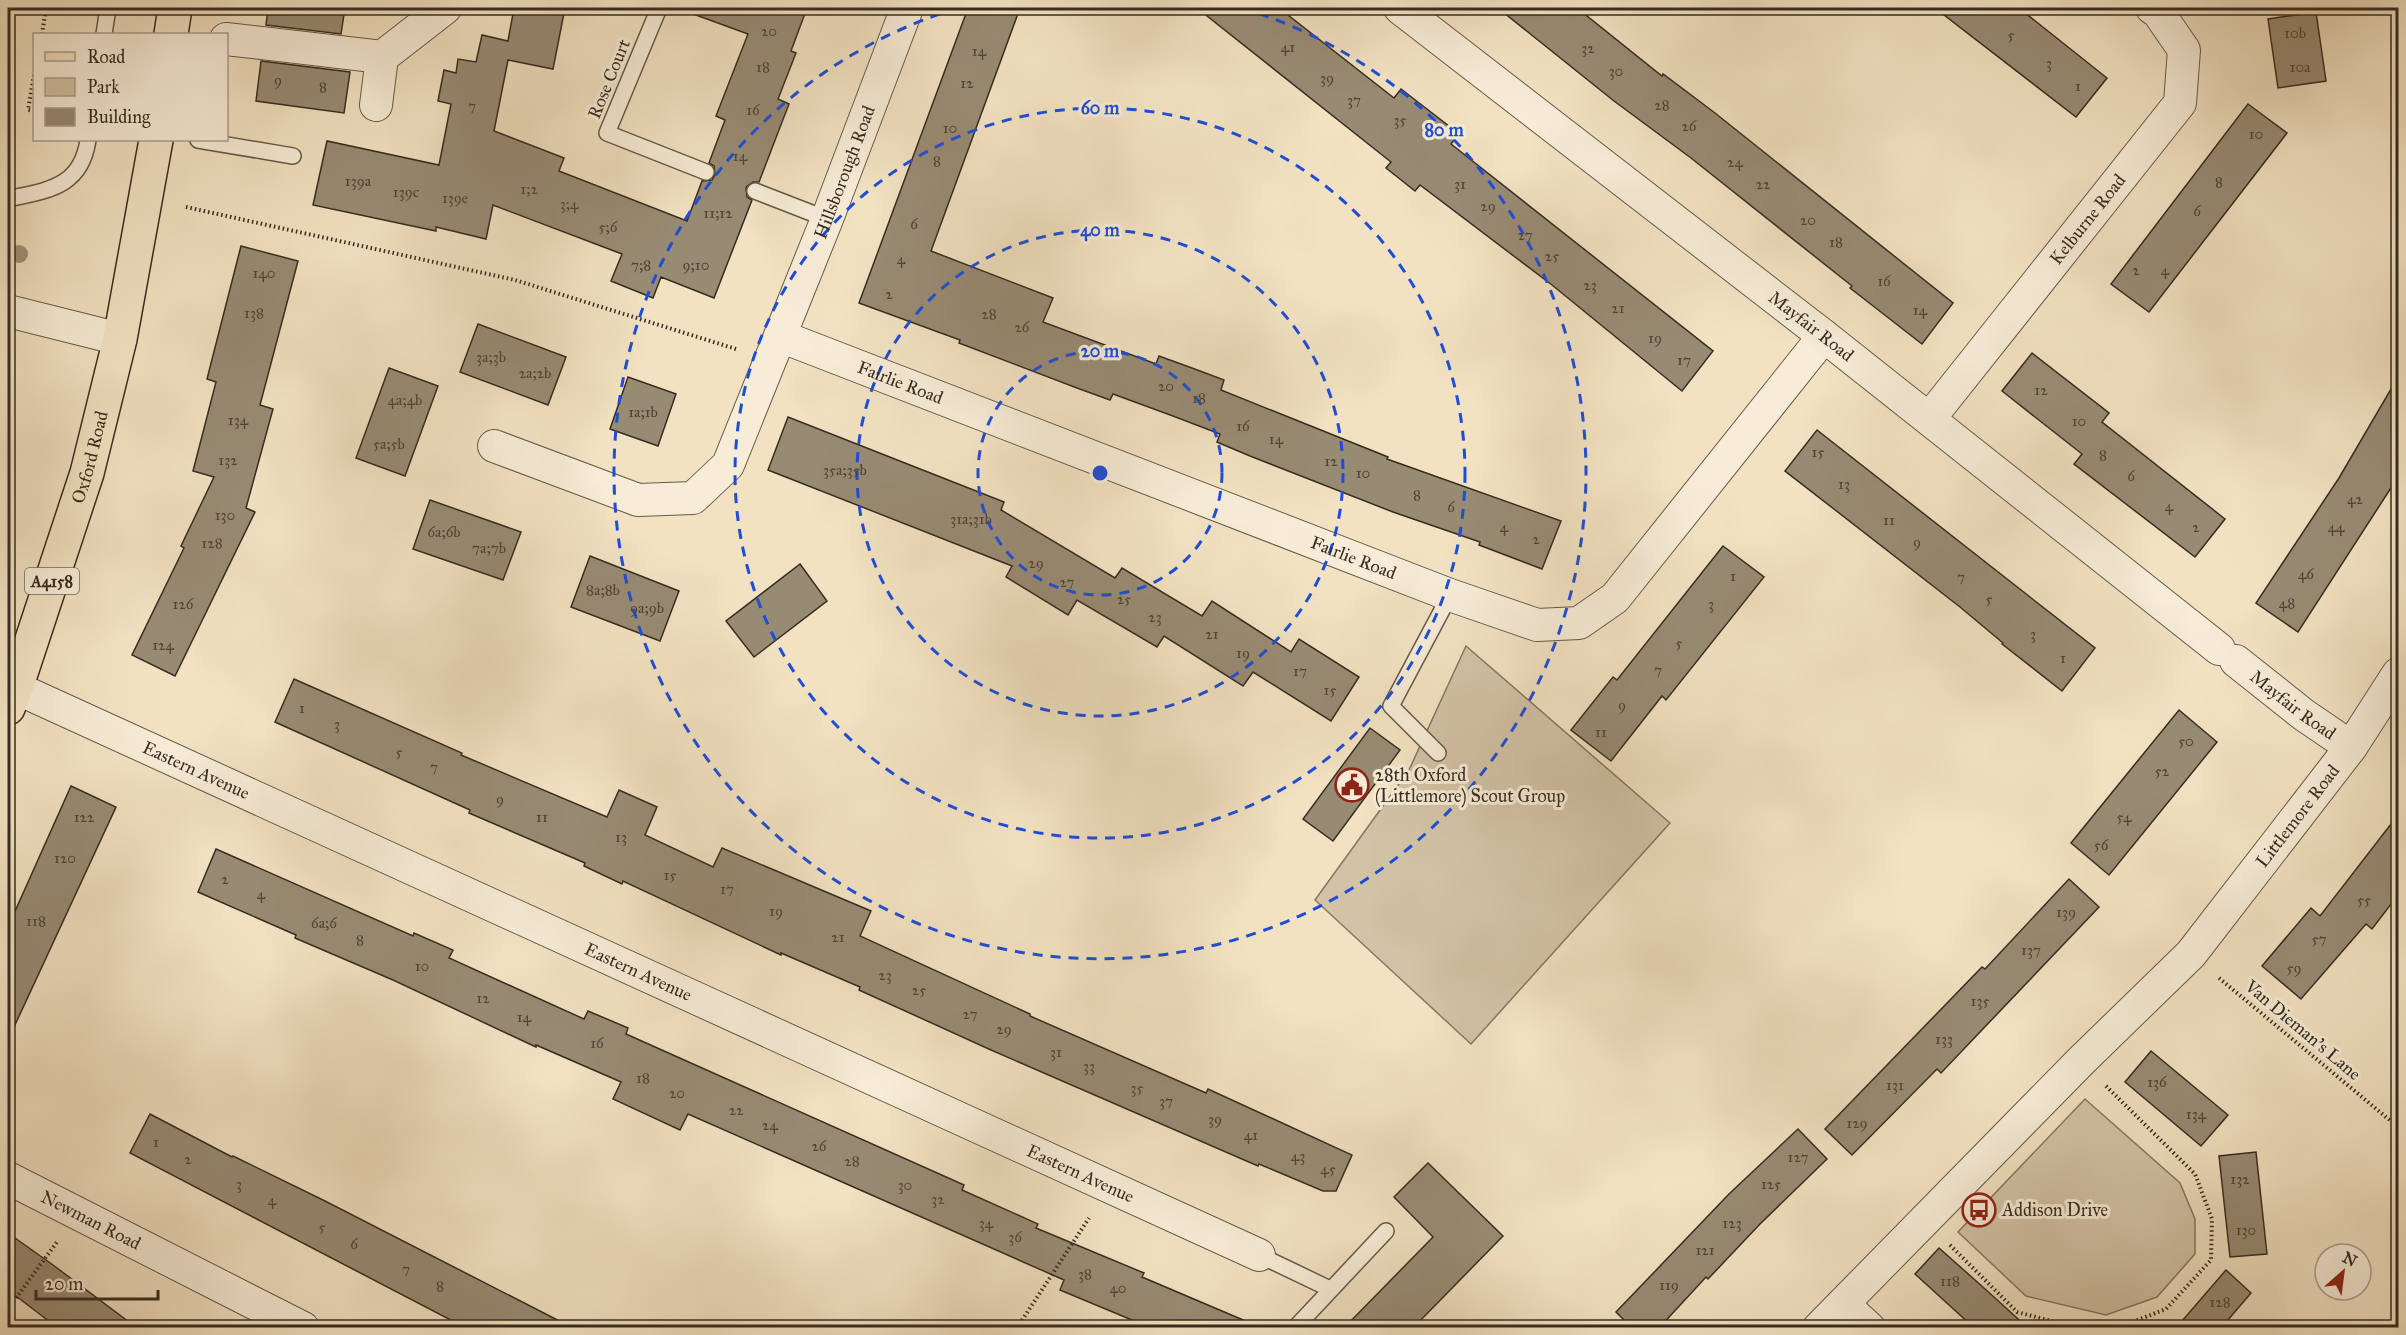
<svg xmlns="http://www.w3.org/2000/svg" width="2406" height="1335" font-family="'IM FELL Great Primer',serif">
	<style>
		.green { fill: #d2c3a6; stroke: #847863; stroke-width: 1.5 }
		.building { fill: #988b74; stroke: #362c20; stroke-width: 1.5 }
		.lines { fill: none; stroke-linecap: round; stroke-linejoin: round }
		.service-casing { stroke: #655a48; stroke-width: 18 }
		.minor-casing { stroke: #655a48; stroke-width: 34 }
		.primary-casing { stroke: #362c20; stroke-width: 36 }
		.path { stroke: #362c20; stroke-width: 4; stroke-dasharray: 1.5 3; stroke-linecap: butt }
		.service { stroke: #f7ecd7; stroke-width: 15 }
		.minor { stroke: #f7ecd7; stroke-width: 32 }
		.primary { stroke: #f2e2c2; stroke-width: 33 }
		.tree { fill: #a0937c }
		.ring { fill: none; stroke: #1d4ed8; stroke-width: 3; stroke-dasharray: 10 8 }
		.labels { text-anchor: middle; stroke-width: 6; stroke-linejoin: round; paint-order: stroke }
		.number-label { font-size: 15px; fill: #4e4435 }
		.shield { fill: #f7ecd7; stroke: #706657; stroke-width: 1.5 }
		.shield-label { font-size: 16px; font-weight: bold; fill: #362c20 }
		.street-label { font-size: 18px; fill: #362c20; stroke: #f7ecd7 }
		.poi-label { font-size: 18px; fill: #362c20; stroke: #f7ecd7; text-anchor: start }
		.centre { fill: #1d4ed8; stroke: #f7ecd7; stroke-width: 3 }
		.ring-label { font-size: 18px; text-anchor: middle; font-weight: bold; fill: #1d4ed8; stroke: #f7ecd7; stroke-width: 6; stroke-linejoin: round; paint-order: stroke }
	</style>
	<rect width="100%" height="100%" fill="#f2e2c2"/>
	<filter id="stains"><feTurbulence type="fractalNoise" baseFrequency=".00333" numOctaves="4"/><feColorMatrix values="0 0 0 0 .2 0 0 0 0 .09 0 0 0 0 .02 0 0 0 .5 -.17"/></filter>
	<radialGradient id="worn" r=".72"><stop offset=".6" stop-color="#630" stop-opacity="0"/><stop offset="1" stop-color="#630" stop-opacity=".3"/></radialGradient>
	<g class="green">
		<polygon points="1466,646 1670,823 1471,1044 1315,900 1409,770"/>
		<polygon points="2085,1099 2180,1183 2195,1219 2195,1254 2157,1297 2106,1315 2026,1296 1958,1232"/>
	</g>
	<g class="building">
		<polygon points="268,8 345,8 341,34 266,25"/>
		<polygon points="514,8 565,8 553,69 508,60 494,131 564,158 559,171 687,221 702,181 712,180 715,175 714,166 709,163 725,120 716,116 748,34 685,11 686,8 807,8 791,51 796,53 778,99 789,104 759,182 753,182 746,187 747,197 752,200 714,298 661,277 653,298 611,281 622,254 493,205 486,239 436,227 436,231 313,205 327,141 439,165 451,104 438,101 444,70 456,73 458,59 476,62 482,35 508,41"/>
		<polygon points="968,8 1020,8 931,251 1053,298 1043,322 1156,364 1159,356 1192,368 1224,380 1221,390 1388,457 1387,459 1561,521 1542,569 1479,545 1480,542 1393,512 1250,456 1217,442 1220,434 1173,416 1113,394 1110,400 1077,388 959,343 960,340 859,303"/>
		<polygon points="1197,8 1279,8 1394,98 1401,89 1459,134 1451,144 1713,351 1682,391 1552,285 1420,185 1415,191 1386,168 1391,162"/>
		<polygon points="1498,8 1577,8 1662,76 1663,74 1715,113 1953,303 1922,344 1850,288 1852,286 1691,158 1614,101"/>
		<polygon points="1935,8 2019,8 2107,78 2076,117"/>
		<polygon points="2316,12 2326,81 2278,88 2268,19"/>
		<polygon points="261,61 350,72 344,113 256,101"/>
		<polygon points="2248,104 2287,133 2149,312 2111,284"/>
		<polygon points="241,246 298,261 260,405 273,409 246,508 255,512 175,676 132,655 184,548 181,546 214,477 193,471 216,382 207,379"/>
		<polygon points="478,324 566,357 548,405 460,372"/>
		<polygon points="2032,353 2109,413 2102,422 2225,519 2195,557 2074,464 2082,454 2002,391"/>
		<polygon points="389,368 438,386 405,476 356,458"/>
		<polygon points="628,377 676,394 658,446 610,429"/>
		<polygon points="2398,377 2398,477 2298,632 2256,603 2339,478"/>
		<polygon points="788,417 1004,502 1001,510 1115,578 1122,568 1202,616 1212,601 1291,652 1299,639 1359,677 1331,721 1253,672 1243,686 1164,636 1157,647 1077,600 1068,615 1006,577 1012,566 768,470"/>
		<polygon points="1817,430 2095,648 2062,691 2002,644 2003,643 1960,607 1785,471"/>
		<polygon points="430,500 521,532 503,580 413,549"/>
		<polygon points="1723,546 1764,577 1666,700 1662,696 1611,761 1571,730 1613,677 1617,680"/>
		<polygon points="590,556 679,591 660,641 571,607"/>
		<polygon points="800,564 827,601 754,657 726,621"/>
		<polygon points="294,679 462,753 461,755 607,817 619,790 657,807 645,835 713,867 722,848 871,911 860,936 1030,1014 1030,1016 1206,1093 1208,1089 1352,1155 1336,1191 1323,1191 1259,1164 1258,1166 991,1050 859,990 860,987 781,953 781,955 623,881 622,884 584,866 585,863 469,813 470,810 275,722"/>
		<polygon points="2179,710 2217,742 2109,875 2071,843"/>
		<polygon points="1370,728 1400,750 1333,841 1303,819"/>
		<polygon points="71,786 116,807 8,1040 8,927"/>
		<polygon points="2398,815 2398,895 2372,929 2366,924 2301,999 2262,966 2311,908 2320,916"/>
		<polygon points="216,849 413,936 414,933 453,950 449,958 584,1019 588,1011 628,1028 626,1034 964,1185 962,1190 1038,1224 1036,1228 1144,1273 1142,1277 1262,1328 1151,1328 1060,1290 1064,1280 688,1114 680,1130 613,1099 621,1082 536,1045 536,1047 393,980 295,938 296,935 198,892"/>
		<polygon points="2069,879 2099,907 1941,1073 1937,1069 1852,1155 1825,1129 1982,967 1985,969"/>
		<polygon points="2151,1051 2228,1115 2201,1146 2125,1082"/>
		<polygon points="150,1114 232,1157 233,1156 325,1201 573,1328 466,1328 130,1153"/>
		<polygon points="1798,1129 1827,1159 1760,1224 1708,1279 1706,1277 1659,1328 1632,1328 1616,1312 1729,1194"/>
		<polygon points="2256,1152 2267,1254 2230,1257 2219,1156"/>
		<polygon points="1428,1163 1503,1236 1413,1328 1344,1328 1433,1237 1394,1197"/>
		<polygon points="8,1233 53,1265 137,1328 58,1328 8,1290"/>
		<polygon points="1939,1248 1984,1288 2028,1328 1974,1328 1960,1315 1915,1274"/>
		<polygon points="2226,1270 2251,1293 2221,1328 2176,1328"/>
	</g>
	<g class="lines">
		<defs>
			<g id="service">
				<polyline points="659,8 607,133 706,172"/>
				<polyline points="104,34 108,8"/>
				<polyline points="198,140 293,156"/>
				<polyline points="755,191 827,219"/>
				<path d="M 8,199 C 47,190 81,188 88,140"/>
				<polyline points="1438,753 1391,706 1450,595"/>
				<polyline points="1259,1255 1330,1289"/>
				<polyline points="1295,1328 1386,1231"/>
			</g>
			<g id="minor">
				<path id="s1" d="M 1400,8 L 1824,336 L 2219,649"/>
				<polyline points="226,39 382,57"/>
				<polyline points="376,105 382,57 445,8"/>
				<polyline points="8,311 120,339"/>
				<path id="s2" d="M 780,336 L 1450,595 L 1537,625 L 1579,623 L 1615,598 L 1824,336"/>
				<path id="s3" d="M 1929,419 L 2180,103 L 2184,50 L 2158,12 L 2152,8"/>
				<path id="s4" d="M 494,446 L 638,500 L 693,498 L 728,465 L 827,219 L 907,8"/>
				<path id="s5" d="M 2236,661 L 2304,715 L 2351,747"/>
				<path id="s6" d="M 16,688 L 1259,1255"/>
				<path id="s7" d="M 8,1178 L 303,1328"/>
				<polyline points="1843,1304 1869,1328"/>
				<path id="s8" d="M 1819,1328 L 2081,1061 L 2191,954 L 2351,747 L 2398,674"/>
			</g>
			<g id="primary">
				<polyline points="171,34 175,8"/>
				<path id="s9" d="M 8,708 L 16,688 L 87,473 L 120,339 L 156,140"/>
			</g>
		</defs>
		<use href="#service" class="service-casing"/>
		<use href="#minor" class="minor-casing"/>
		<use href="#primary" class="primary-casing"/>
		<g class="path">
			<polyline points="42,34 46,8"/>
			<polyline points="34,75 28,110 34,111"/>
			<polyline points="186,207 515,280 736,349"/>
			<polyline points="8,492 12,495"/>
			<polyline points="2219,978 2398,1127"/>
			<polyline points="2106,1086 2195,1174 2212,1219 2211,1260 2166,1309 2117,1328"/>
			<polyline points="1950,1245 2017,1312 2078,1328"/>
			<polyline points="8,1309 57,1242"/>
			<polyline points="1017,1328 1089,1218"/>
		</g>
		<use href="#service" class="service"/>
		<use href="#minor" class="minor"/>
		<use href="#primary" class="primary"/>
	</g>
	<circle class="tree" cx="19" cy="254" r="9"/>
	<g class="ring">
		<circle cx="1100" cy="473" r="122"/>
		<circle cx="1100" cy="473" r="243"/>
		<circle cx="1100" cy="473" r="365"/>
		<path d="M1242 8A486 486 0 1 1 958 8"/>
	</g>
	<defs>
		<symbol id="civic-ring" viewBox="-11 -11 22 22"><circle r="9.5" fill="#f7ecd7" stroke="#8f2418" stroke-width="1.5"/><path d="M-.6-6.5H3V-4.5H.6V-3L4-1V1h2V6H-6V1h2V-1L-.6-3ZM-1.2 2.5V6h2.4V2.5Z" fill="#8f2418"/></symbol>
		<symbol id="bus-ring" viewBox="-11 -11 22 22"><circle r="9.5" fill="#f7ecd7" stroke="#8f2418" stroke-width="1.5"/><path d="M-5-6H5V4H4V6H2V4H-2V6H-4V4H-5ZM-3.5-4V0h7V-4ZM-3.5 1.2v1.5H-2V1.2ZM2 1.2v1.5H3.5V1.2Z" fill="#8f2418"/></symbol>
	</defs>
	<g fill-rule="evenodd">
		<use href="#civic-ring" x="1333" y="766" width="38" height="38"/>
		<use href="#bus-ring" x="1960" y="1191" width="38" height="38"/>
	</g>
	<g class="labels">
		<g class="number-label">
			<text x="769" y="36">20</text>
			<text x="2295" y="38">10b</text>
			<text x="2011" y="40">5</text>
			<text x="1288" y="52">41</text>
			<text x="1588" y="53">32</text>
			<text x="979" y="56">14</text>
			<text x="2049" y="68">3</text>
			<text x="763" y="72">18</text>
			<text x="2300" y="72">10a</text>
			<text x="1616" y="76">30</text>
			<text x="1327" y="83">39</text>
			<text x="278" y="85">9</text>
			<text x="967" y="88">12</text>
			<text x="2078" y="91">1</text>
			<text x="323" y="92">8</text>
			<text x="1354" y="105">37</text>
			<text x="1662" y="110">28</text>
			<text x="472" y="111">7</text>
			<text x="753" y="115">16</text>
			<text x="1400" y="125">35</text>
			<text x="1689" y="131">26</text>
			<text x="950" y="133">10</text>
			<text x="2256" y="139">10</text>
			<text x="740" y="161">14</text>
			<text x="937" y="166">8</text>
			<text x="1735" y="167">24</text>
			<text x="358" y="186">139a</text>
			<text x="2219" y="187">8</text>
			<text x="1460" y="189">31</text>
			<text x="1763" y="189">22</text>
			<text x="529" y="194">1;2</text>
			<text x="406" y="197">139c</text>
			<text x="455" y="203">139e</text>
			<text x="569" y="209">3;4</text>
			<text x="1488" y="211">29</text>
			<text x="2197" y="216">6</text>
			<text x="718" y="218">11;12</text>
			<text x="1808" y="225">20</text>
			<text x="914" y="229">6</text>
			<text x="608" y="232">5;6</text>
			<text x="1525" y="240">27</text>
			<text x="1836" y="247">18</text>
			<text x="1552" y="261">25</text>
			<text x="901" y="264">4</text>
			<text x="641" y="270">7;8</text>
			<text x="696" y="270">9;10</text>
			<text x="2136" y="275">2</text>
			<text x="2165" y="275">4</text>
			<text x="264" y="278">140</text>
			<text x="1884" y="286">16</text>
			<text x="1590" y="290">23</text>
			<text x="889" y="299">2</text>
			<text x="1618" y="313">21</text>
			<text x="1920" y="315">14</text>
			<text x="254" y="318">138</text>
			<text x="989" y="319">28</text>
			<text x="1022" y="332">26</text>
			<text x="1655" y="343">19</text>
			<text x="491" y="362">3a;3b</text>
			<text x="1684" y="365">17</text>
			<text x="535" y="378">2a;2b</text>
			<text x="1166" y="391">20</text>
			<text x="2041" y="395">12</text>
			<text x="1199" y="403">18</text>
			<text x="405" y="405">4a;4b</text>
			<text x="643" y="417">1a;1b</text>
			<text x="238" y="425">134</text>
			<text x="2079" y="426">10</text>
			<text x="1243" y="431">16</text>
			<text x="1276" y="444">14</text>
			<text x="389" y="449">5a;5b</text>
			<text x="1818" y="457">15</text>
			<text x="2103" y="460">8</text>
			<text x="228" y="465">132</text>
			<text x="1331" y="466">12</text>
			<text x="845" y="475">35a;35b</text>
			<text x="1363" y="478">10</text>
			<text x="2131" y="481">6</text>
			<text x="1844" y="489">13</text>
			<text x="1417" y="500">8</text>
			<text x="2355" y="504">42</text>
			<text x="2169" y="511">4</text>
			<text x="1451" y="512">6</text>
			<text x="225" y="520">130</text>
			<text x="971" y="524">31a;31b</text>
			<text x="1889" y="525">11</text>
			<text x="1504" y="532">4</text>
			<text x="2196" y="532">2</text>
			<text x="2336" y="532">44</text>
			<text x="444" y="537">6a;6b</text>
			<text x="1536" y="544">2</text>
			<text x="1917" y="547">9</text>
			<text x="212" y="548">128</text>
			<text x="489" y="553">7a;7b</text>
			<text x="1036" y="568">29</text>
			<text x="2306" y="579">46</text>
			<text x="1733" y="581">1</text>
			<text x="1961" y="582">7</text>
			<text x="1067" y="587">27</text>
			<text x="603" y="595">8a;8b</text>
			<text x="1124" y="604">25</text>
			<text x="1989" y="604">5</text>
			<text x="2287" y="608">48</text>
			<text x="183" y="609">126</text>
			<text x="1711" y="609">3</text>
			<text x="647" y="613">9a;9b</text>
			<text x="1155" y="622">23</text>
			<text x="1212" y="639">21</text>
			<text x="2033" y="639">3</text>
			<text x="1679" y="648">5</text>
			<text x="163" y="650">124</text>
			<text x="1243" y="658">19</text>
			<text x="2063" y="663">1</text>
			<text x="1658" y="675">7</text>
			<text x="1300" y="676">17</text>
			<text x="1330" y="695">15</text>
			<text x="1622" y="710">9</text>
			<text x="302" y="713">1</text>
			<text x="337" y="729">3</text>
			<text x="1601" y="737">11</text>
			<text x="2186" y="746">50</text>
			<text x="399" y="757">5</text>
			<text x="434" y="772">7</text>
			<text x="2162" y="776">52</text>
			<text x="500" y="804">9</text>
			<text x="84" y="822">122</text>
			<text x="542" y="822">11</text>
			<text x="2124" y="822">54</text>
			<text x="621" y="842">13</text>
			<text x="2101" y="850">56</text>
			<text x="65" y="863">120</text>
			<text x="670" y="880">15</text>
			<text x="225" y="884">2</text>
			<text x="727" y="894">17</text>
			<text x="261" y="899">4</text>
			<text x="2364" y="905">55</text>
			<text x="776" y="916">19</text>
			<text x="2066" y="917">139</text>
			<text x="36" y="926">118</text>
			<text x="324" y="928">6a;6</text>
			<text x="838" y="942">21</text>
			<text x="2319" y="944">57</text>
			<text x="360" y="945">8</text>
			<text x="2031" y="955">137</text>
			<text x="422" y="971">10</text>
			<text x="2294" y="973">59</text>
			<text x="885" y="980">23</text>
			<text x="919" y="995">25</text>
			<text x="483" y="1003">12</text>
			<text x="1980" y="1006">135</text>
			<text x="970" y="1019">27</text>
			<text x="524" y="1022">14</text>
			<text x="1004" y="1034">29</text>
			<text x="1944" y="1044">133</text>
			<text x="597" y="1048">16</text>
			<text x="1056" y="1057">31</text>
			<text x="1089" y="1071">33</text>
			<text x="643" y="1083">18</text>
			<text x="2157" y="1087">136</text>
			<text x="1895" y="1090">131</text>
			<text x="1137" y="1093">35</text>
			<text x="677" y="1098">20</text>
			<text x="1166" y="1106">37</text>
			<text x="736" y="1115">22</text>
			<text x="2196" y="1119">134</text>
			<text x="1215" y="1124">39</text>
			<text x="1857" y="1128">129</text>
			<text x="770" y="1130">24</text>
			<text x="1251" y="1140">41</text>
			<text x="156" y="1147">1</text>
			<text x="819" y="1151">26</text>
			<text x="1298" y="1161">43</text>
			<text x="1798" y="1162">127</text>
			<text x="188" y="1164">2</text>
			<text x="852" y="1166">28</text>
			<text x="1328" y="1174">45</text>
			<text x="2240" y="1184">132</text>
			<text x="239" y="1189">3</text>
			<text x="1771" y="1189">125</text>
			<text x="905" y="1190">30</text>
			<text x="938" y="1204">32</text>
			<text x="272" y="1205">4</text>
			<text x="986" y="1228">34</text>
			<text x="1732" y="1228">123</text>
			<text x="322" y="1232">5</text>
			<text x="2246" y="1235">130</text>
			<text x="1015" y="1242">36</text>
			<text x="354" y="1249">6</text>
			<text x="1705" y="1255">121</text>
			<text x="406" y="1274">7</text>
			<text x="1085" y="1279">38</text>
			<text x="1950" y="1286">118</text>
			<text x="1669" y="1290">119</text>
			<text x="440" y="1291">8</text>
			<text x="1118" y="1293">40</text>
			<text x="2220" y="1307">128</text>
		</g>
		<rect class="shield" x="25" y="568" width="54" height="26" rx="4.5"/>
		<g class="shield-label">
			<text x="52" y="587">A4158</text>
		</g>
		<g class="street-label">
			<text transform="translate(609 79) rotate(-68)" y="6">Rose Court</text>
			<text dy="6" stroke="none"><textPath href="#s4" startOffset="572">Hillsborough Road</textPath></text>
			<text dy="6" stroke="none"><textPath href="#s3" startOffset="255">Kelburne Road</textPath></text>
			<text dy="6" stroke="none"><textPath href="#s1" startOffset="520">Mayfair Road</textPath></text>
			<text dy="6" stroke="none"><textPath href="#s2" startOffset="129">Fairlie Road</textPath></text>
			<text dy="6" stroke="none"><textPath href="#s9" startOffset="264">Oxford Road</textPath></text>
			<text dy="6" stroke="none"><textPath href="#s2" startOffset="615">Fairlie Road</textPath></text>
			<text dy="6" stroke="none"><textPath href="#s5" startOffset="72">Mayfair Road</textPath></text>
			<text dy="6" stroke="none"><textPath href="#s6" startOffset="198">Eastern Avenue</textPath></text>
			<text dy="6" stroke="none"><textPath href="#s8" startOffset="702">Littlemore Road</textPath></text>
			<text dy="6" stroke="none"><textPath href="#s6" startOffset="684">Eastern Avenue</textPath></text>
			<text transform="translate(2303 1030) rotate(40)" y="6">Van Dieman's Lane</text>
			<text dy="6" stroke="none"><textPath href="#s6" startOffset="1170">Eastern Avenue</textPath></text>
			<text dy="6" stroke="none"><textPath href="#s7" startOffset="93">Newman Road</textPath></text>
		</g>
		<g class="poi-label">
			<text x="1375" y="781">28th Oxford<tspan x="1375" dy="21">(Littlemore) Scout Group</tspan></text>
			<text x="2002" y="1216">Addison Drive</text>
		</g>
	</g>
	<circle cx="1100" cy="473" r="9" class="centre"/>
	<g class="ring-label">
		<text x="1100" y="114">60 m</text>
		<text x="1444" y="136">80 m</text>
		<text x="1100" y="236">40 m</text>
		<text x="1100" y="357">20 m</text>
	</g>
	<rect width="2406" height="1335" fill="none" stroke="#f2e2c2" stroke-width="30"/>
	<rect x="9" y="9" width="2388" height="1317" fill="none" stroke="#362c20" stroke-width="3"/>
	<rect x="15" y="15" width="2376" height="1305" fill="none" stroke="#362c20" stroke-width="1.5"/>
	<rect x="33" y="33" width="195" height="108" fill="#f7ecd7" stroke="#aa9f8e" stroke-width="1.5"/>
	<rect x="45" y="52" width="30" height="9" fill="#f2e2c2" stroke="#aa9f8e" stroke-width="1.5"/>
	<text x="87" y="63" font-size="18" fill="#362c20">Road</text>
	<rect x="45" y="78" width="30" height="18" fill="#d2c3a6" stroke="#aa9f8e" stroke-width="1.5"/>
	<text x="87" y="93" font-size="18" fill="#362c20">Park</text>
	<rect x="45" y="108" width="30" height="18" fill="#988b74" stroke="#aa9f8e" stroke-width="1.5"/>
	<text x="87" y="123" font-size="18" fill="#362c20">Building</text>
	<g transform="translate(2343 1272) rotate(28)"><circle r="28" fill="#f7ecd7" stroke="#aa9f8e" stroke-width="1.5"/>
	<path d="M0-4.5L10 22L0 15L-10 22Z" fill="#8f2418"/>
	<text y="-9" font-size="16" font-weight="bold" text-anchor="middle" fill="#362c20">N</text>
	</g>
	<path d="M36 1290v9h122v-9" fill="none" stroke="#362c20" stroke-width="3"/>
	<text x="45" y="1290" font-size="18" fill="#362c20" stroke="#f7ecd7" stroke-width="4.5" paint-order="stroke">20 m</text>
	<rect width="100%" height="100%" filter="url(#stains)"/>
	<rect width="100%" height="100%" fill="url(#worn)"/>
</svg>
